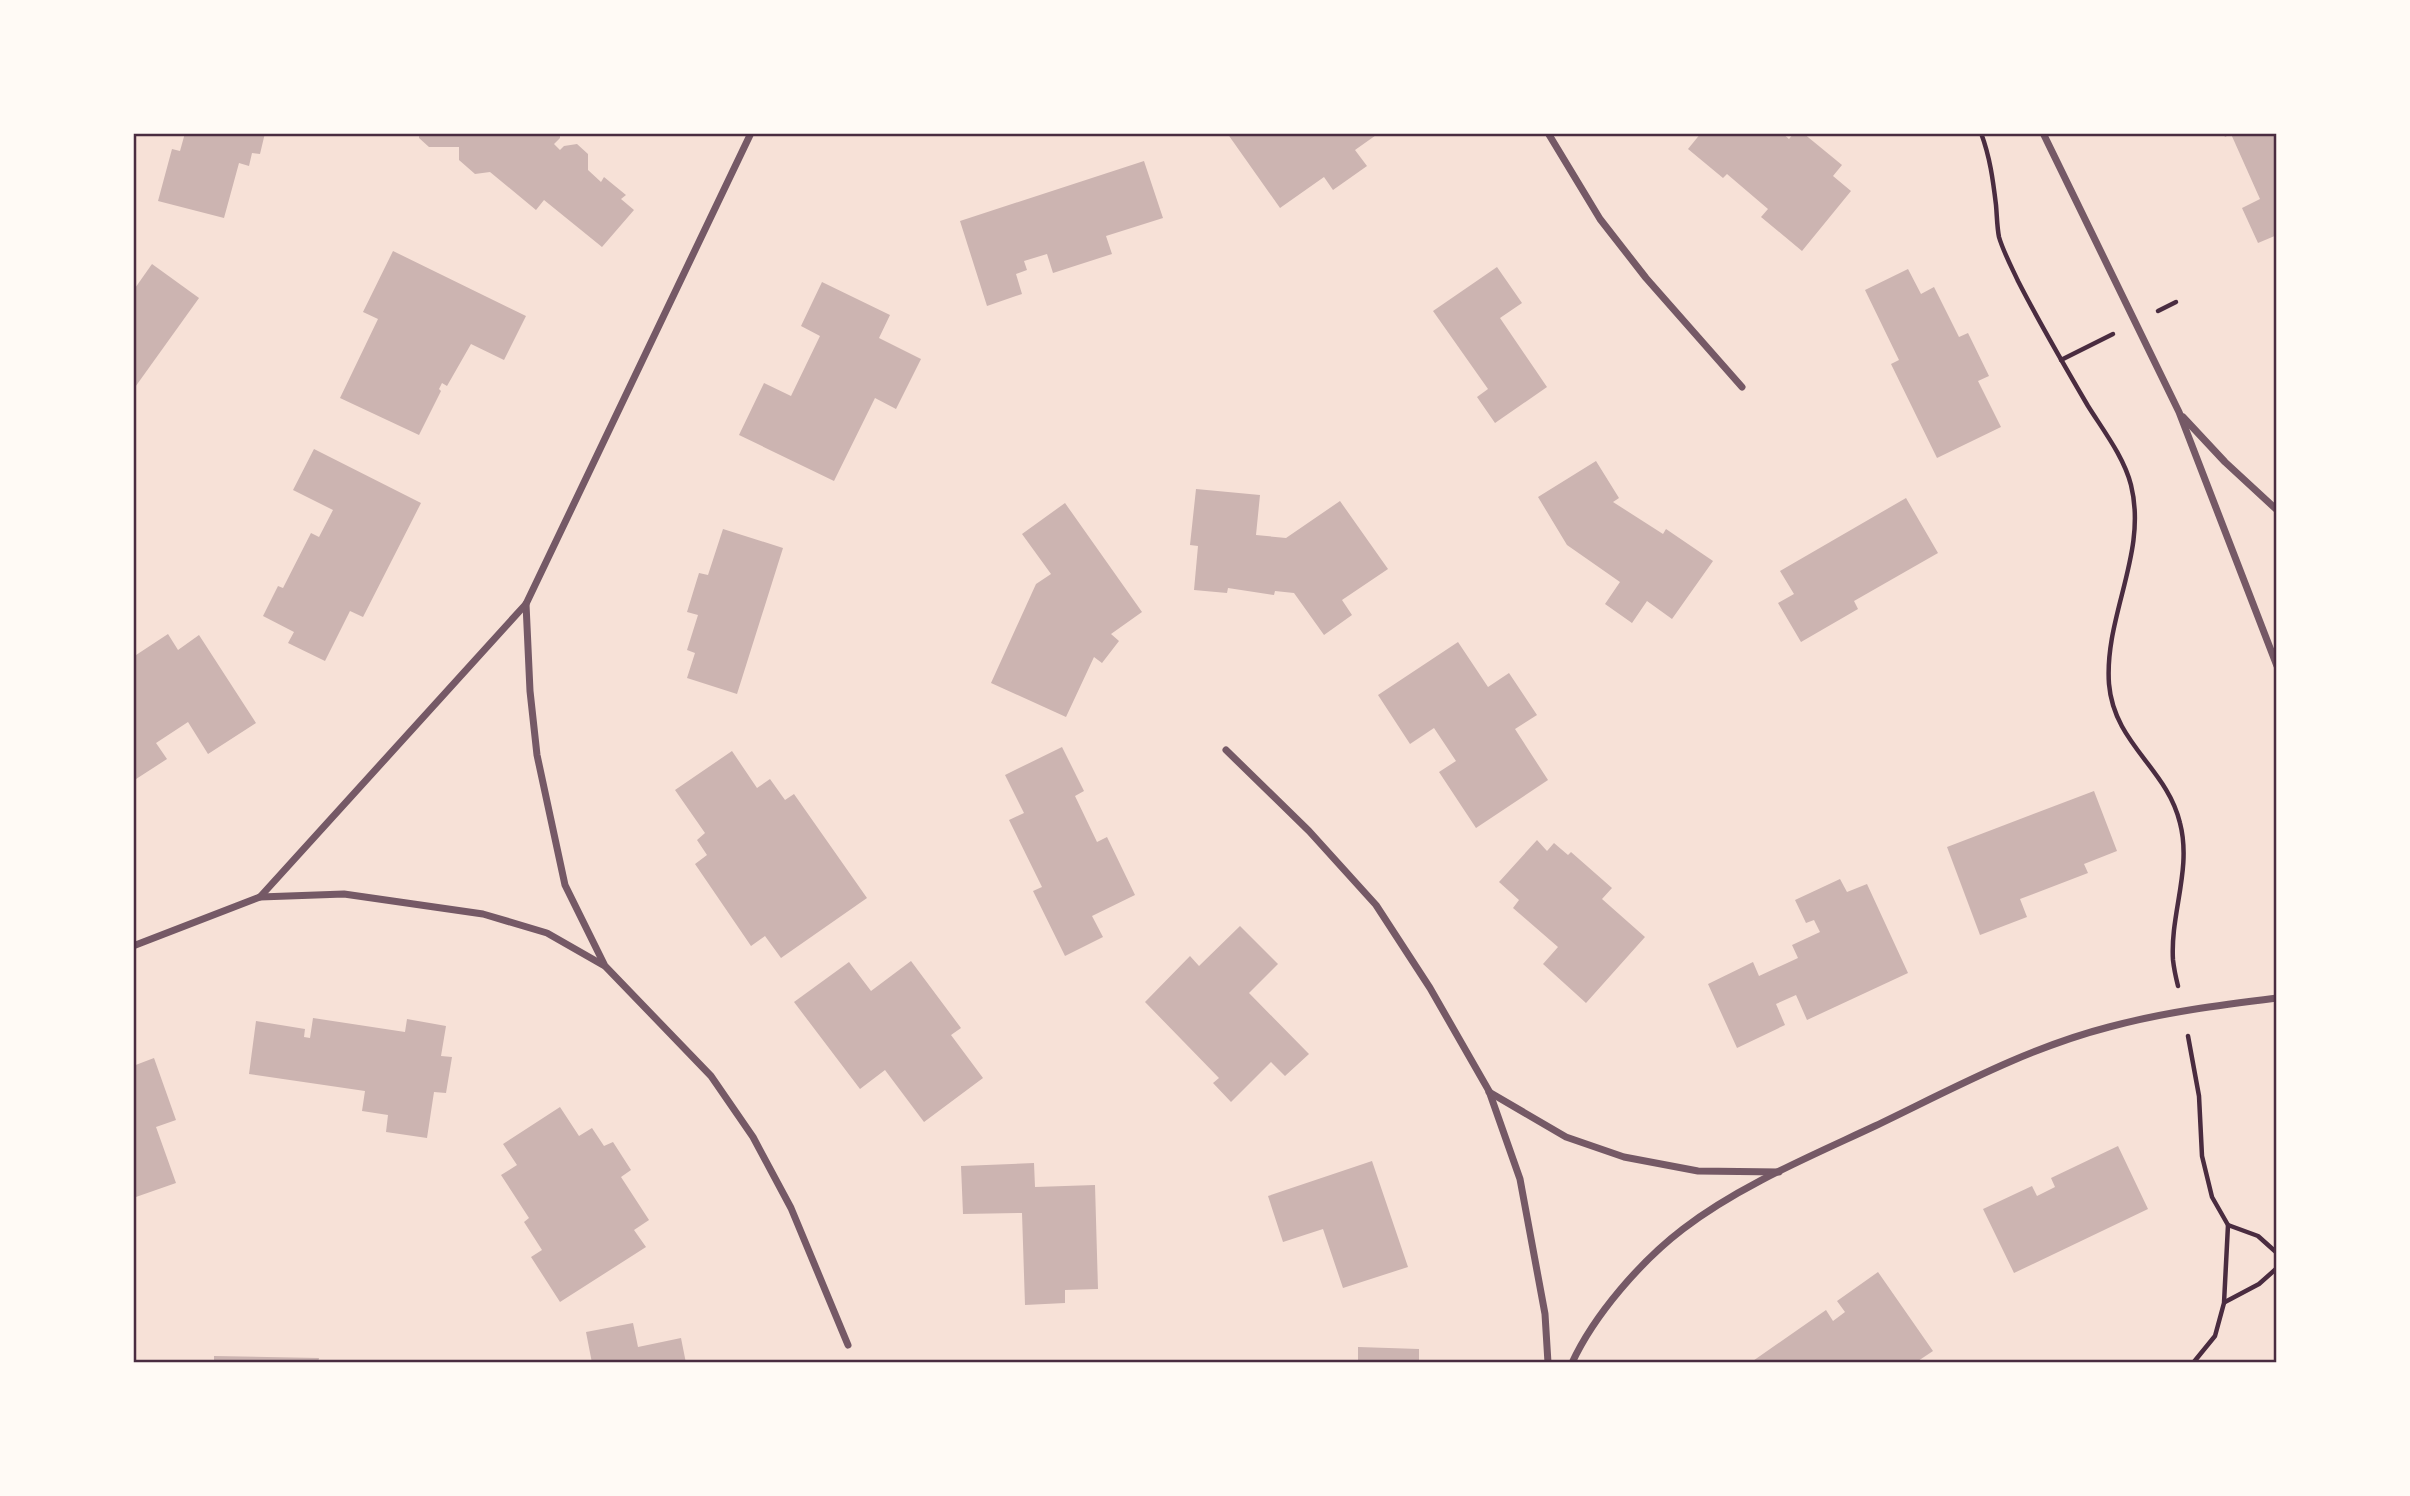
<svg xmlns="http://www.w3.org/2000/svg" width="2410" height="1496" font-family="Bitter,serif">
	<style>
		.building { fill: #ccb4b1 }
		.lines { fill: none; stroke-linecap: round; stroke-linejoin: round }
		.path { stroke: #4a2c40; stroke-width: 4.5 }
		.minor { stroke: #755966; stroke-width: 7 }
		.neatline { fill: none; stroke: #4a2c40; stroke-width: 2.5 }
	</style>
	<rect width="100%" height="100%" fill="#f7e1d7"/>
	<g class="building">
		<polygon points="185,133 265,133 260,154 252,153 249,166 239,163 224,218 158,201 172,149 180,151"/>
		<polygon points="419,133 560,133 560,138 554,144 560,150 564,146 577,144 588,154 588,170 601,182 604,177 626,195 621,199 634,210 602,247 544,200 536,210 490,172 475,174 459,160 459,147 429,147 419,138"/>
		<polygon points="1227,133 1379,133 1355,150 1367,166 1333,190 1324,177 1280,208"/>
		<polygon points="1701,133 1782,133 1789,139 1794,133 1803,133 1842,165 1833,176 1851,191 1802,251 1761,217 1768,209 1727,174 1723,178 1688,149"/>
		<polygon points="2223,133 2277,133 2277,235 2258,243 2242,208 2260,199 2231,134 2225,137"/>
		<polygon points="1144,161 1163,218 1106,236 1112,254 1053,273 1047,254 1024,261 1027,270 1016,274 1022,294 987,306 960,221"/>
		<polygon points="393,251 526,316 504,360 471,344 447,386 442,383 439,389 441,391 419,435 340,398 378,319 363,312"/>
		<polygon points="152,264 199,298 133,390 133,291"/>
		<polygon points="1497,267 1522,303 1500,318 1547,387 1495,423 1477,397 1488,389 1433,311"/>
		<polygon points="1908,269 1921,294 1934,287 1959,337 1968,333 1989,376 1978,381 2001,427 1937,458 1891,364 1899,360 1865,290"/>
		<polygon points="822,282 890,315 879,338 921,359 896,409 875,398 834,481 739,435 764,383 791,396 820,336 801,326"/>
		<polygon points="314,449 421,503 363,617 350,611 325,661 288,643 294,632 263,616 278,586 283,588 311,533 319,537 333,510 293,490"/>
		<polygon points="1596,461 1619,498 1613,502 1663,534 1666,529 1713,561 1672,619 1647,601 1632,623 1605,604 1620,582 1567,545 1538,497"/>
		<polygon points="1196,489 1260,495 1256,535 1286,538 1340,501 1388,569 1342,600 1352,615 1324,635 1294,593 1275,591 1274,595 1228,588 1227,593 1194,590 1198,546 1190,545"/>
		<polygon points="1906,498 1938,553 1854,601 1858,609 1801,642 1778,603 1794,594 1780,571"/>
		<polygon points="1065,503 1142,612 1111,634 1119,641 1102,663 1094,657 1066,717 991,683 1036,584 1051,574 1022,534"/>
		<polygon points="723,529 783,548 737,694 687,678 695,653 687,650 698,615 687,612 699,573 708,575"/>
		<polygon points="168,634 178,650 199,635 256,723 208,754 188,722 156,743 167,759 133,781 133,657"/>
		<polygon points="1458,642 1488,687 1509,673 1537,715 1515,729 1548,780 1476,828 1439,772 1456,761 1434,728 1410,744 1378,695"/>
		<polygon points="1062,747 1084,791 1075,796 1097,842 1107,837 1135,895 1092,916 1103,937 1065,956 1033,891 1042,887 1009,820 1024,813 1005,775"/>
		<polygon points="732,751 757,788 770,779 785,800 794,794 867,898 781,958 765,936 751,946 695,864 707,855 697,840 705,833 675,790"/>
		<polygon points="2094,791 2117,851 2084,864 2088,873 2020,899 2027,917 1980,935 1947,847"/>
		<polygon points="1537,840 1547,851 1554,843 1568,855 1571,852 1612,888 1602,899 1645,937 1586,1003 1543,964 1558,947 1513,908 1519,900 1499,882"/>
		<polygon points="1840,879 1847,892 1867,884 1908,973 1807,1020 1796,995 1776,1004 1785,1025 1737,1048 1708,984 1753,962 1759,976 1798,958 1792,945 1820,932 1814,920 1806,923 1795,900"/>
		<polygon points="1240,926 1278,964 1249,993 1309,1054 1285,1076 1271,1062 1231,1102 1213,1083 1219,1078 1145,1002 1190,956 1199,966"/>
		<polygon points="911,961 961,1028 951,1035 983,1078 924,1122 885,1070 860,1089 794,1002 849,962 871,991"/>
		<polygon points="313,1018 405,1032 407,1019 446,1026 441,1056 452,1057 446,1093 434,1092 427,1138 386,1132 388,1115 362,1111 365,1091 249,1074 256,1021 305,1029 304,1037 310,1038"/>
		<polygon points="154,1058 176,1120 156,1127 176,1183 133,1198 133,1066"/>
		<polygon points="560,1107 579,1136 592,1128 604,1146 613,1142 631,1170 621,1177 649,1220 634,1230 646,1247 560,1302 531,1257 542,1250 524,1222 529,1218 501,1175 517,1165 503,1144"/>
		<polygon points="2118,1146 2148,1209 2014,1273 1983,1209 2032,1186 2037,1196 2055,1187 2051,1178"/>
		<polygon points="1372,1161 1408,1267 1343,1288 1323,1229 1283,1242 1268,1196"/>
		<polygon points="1034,1163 1035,1187 1095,1185 1098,1289 1065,1290 1065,1303 1025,1305 1022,1213 963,1214 961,1166"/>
		<polygon points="1878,1272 1933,1351 1915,1363 1750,1363 1826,1310 1833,1321 1845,1312 1837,1301"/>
		<polygon points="633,1323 638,1347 681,1338 686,1363 592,1363 586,1332"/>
		<polygon points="1358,1347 1419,1349 1419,1363 1358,1363"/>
		<polygon points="214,1356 319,1358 318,1363 214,1363"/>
	</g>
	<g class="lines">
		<g class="path">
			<path d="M 1981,133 C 1990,157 1993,180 1996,205 C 1997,216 1997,227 1999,237 C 2003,251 2012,268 2018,281 C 2040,324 2064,365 2088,406 C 2103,430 2124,457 2131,485 C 2148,553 2104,616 2109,684 C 2114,744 2167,768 2180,823 C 2192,869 2170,914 2173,960 C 2174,969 2176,978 2178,986"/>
			<polyline points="2158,311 2176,302"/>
			<polyline points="2061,360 2113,334"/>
			<polyline points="2188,1036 2199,1096 2202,1156 2212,1197 2228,1225 2224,1303 2215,1336 2193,1363"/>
			<polyline points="2228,1225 2258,1236 2277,1253"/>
			<polyline points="2225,1302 2259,1284 2277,1268"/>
		</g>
		<g class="minor">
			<polyline points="1548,133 1600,219 1646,278 1742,387"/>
			<polyline points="2043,133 2179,412 2277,666"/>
			<polyline points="2183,417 2225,462 2277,510"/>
			<polyline points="526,604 530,691 537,755 565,885 605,966 711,1076 753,1137 791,1208 848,1345"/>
			<polyline points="1226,750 1309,831 1376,905 1430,988 1489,1091 1520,1179 1545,1314 1548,1363"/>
			<polyline points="260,897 344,894 483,914 547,933 603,965"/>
			<polyline points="133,946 260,897 526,604 751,133"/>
			<polyline points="1489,1092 1566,1137 1624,1157 1698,1171 1779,1172"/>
			<path d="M 1572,1363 C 1594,1315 1641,1261 1683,1229 C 1739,1186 1811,1156 1875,1126 C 1952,1089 2027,1048 2109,1027 C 2165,1012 2220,1005 2277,998"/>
		</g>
	</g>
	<rect width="2410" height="1496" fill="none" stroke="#fffaf5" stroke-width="270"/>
	<rect x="135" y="135" width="2140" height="1226" class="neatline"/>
</svg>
